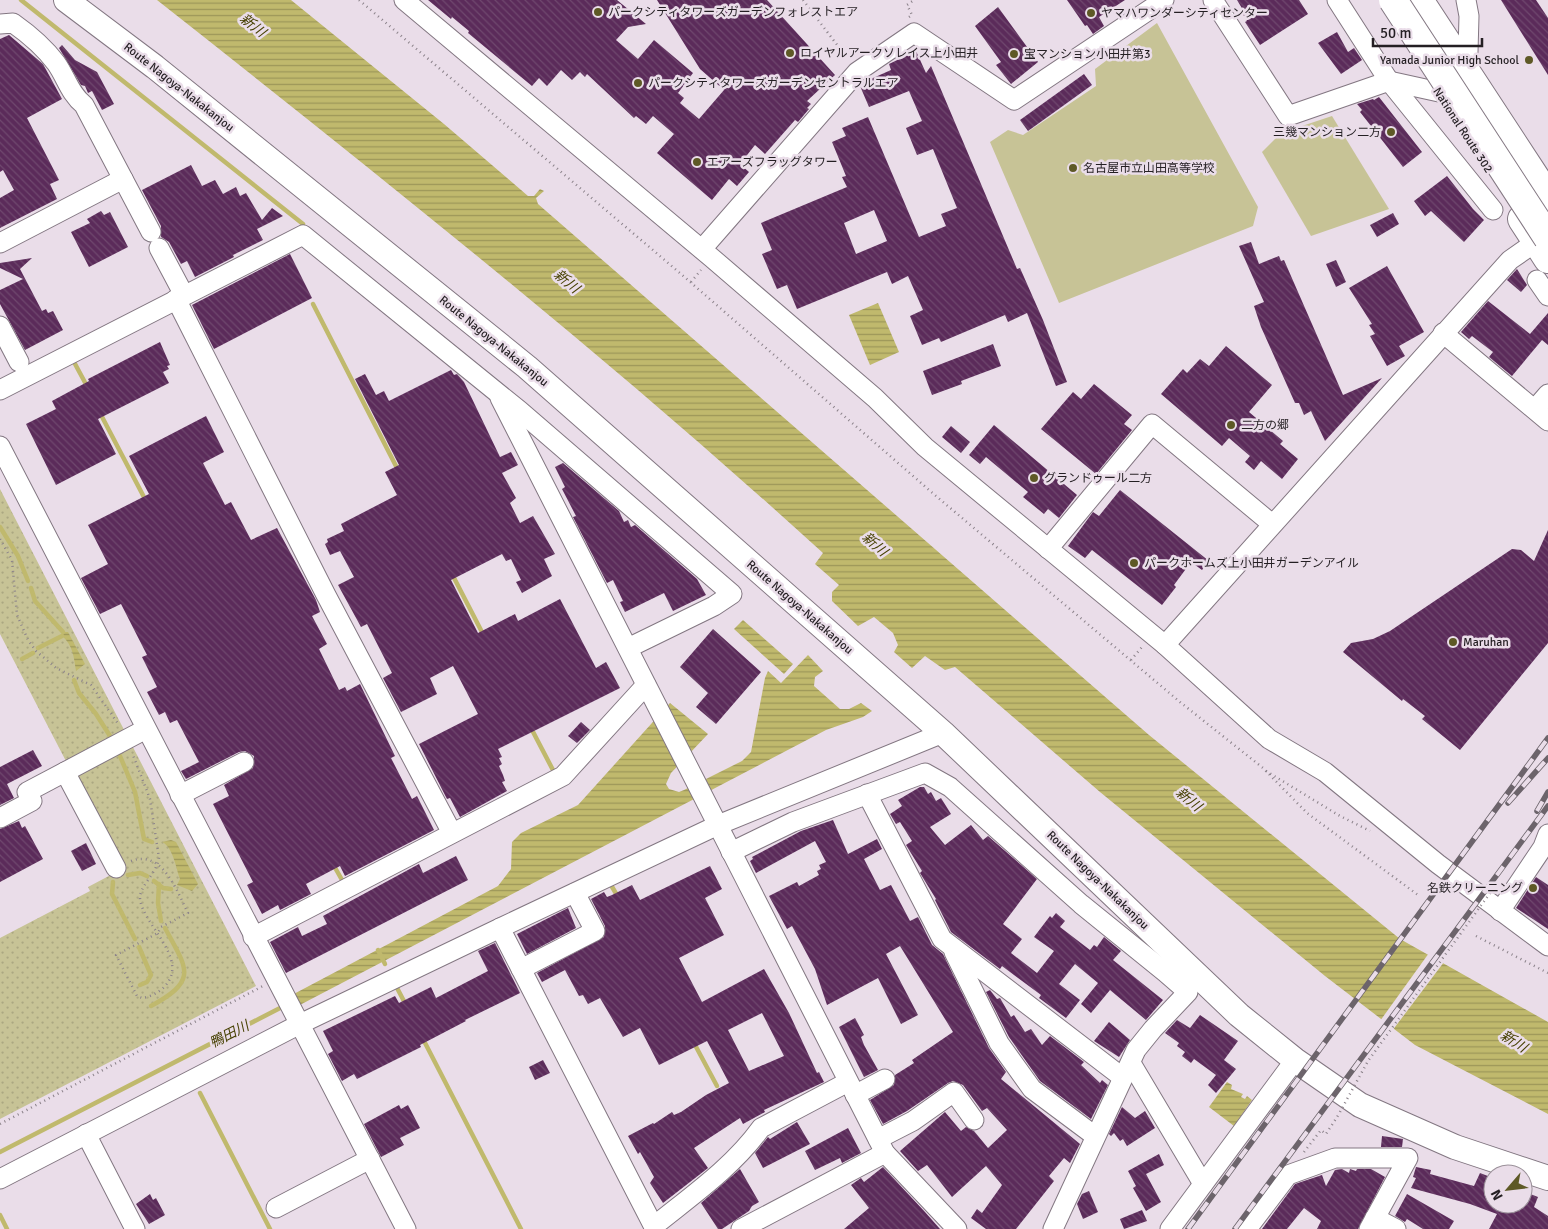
<svg xmlns="http://www.w3.org/2000/svg" width="1548" height="1229" font-family="Signika,'Noto Sans JP',sans-serif">
	<style>
		.grass { fill: #c7c396 }
		.park { fill: url(#park-dots) }
		.water { fill: url(#water-rules) }
		.pier { fill: #eadde9 }
		.lines { fill: none; stroke-linecap: round; stroke-linejoin: round }
		.stream { stroke: #c0b96d; stroke-width: 4.5 }
		.building { fill: url(#building-back-hatch); fill-rule: evenodd }
		.minor-casing { stroke: #837782; stroke-width: 21 }
		.major-casing { stroke: #837782; stroke-width: 26 }
		.highway-casing { stroke: #837782; stroke-width: 30 }
		.path { stroke: #8b828a; stroke-width: 2.5; stroke-dasharray: 1 4; stroke-linecap: butt }
		.minor { stroke: #fff; stroke-width: 19 }
		.major { stroke: #fff; stroke-width: 24 }
		.highway { stroke: #fff; stroke-width: 28 }
		.rail-casing { stroke: #6c646b; stroke-width: 5.5 }
		.rail { stroke: #eadde9; stroke-width: 4; stroke-dasharray: 11; stroke-linecap: butt }
		.highway-bridge-casing { stroke: #837782; stroke-width: 30; stroke-linecap: butt }
		.path-bridge { stroke: #8b828a; stroke-width: 2.5; stroke-dasharray: 1 4; stroke-linecap: butt }
		.highway-bridge { stroke: #fff; stroke-width: 28 }
		.poi-dot { fill: #5e5926; stroke: #eadde9; stroke-width: 2 }
		.labels { text-anchor: middle; stroke-width: 5; stroke-linejoin: round; paint-order: stroke }
		.poi-label { font-size: 12px; fill: #241f23; stroke: #eadde9; text-anchor: start }
		.street-label { font-size: 12px; fill: #241f23; stroke: #eadde9 }
		.water-label { font-size: 14px; font-style: italic; fill: #474103; stroke: #eadde9 }
	</style>
	<defs>
		<pattern id="park-dots" width="8" height="8" patternUnits="userSpaceOnUse" patternTransform="scale(1.25)"><rect width="8" height="8" fill="#c7c396"/><path d="M2 2h.1M6 6h.1" fill="none" stroke="#aba781" stroke-width="1.8" stroke-linecap="round"/></pattern>
		<pattern id="water-rules" width="6" height="5" patternUnits="userSpaceOnUse" patternTransform="scale(1.25)"><rect width="6" height="5" fill="#c0b96d"/><path d="M0 2.5h6" fill="none" stroke="#9c9659"/></pattern>
		<pattern id="building-back-hatch" width="6" height="6" patternUnits="userSpaceOnUse" patternTransform="scale(1.25)"><rect width="6" height="6" fill="#5b2b5a"/><path d="M-1 5l2 2M0 0l6 6M5-1l2 2" fill="none" stroke="#6f486e"/></pattern>
	</defs>
	<rect width="100%" height="100%" fill="#eadde9"/>
	<g class="grass">
		<polygon points="1157,23 1258,207 1253,226 1059,303 990,142 1008,130 1023,135 1096,86 1095,69"/>
		<polygon points="1332,116 1389,209 1311,236 1262,152 1281,133"/>
	</g>
	<polygon class="park" points="0,489 256,986 0,1119 0,938 90,891 88,887 122,869 0,634"/>
	<g class="water">
		<path d="M 157,0 L 291,0 L 444,124 L 528,196 L 534,196 L 540,189 L 544,191 L 536,198 L 538,204 L 1149,735 L 1400,939 L 1548,1022 L 1548,1114 L 1415,1045 L 1325,976 L 1100,792 L 955,667 L 945,670 L 925,656 L 912,668 L 894,652 L 898,645 L 893,633 L 874,617 L 858,626 L 832,601 L 832,592 L 839,585 L 815,564 L 823,553 C 610,359 384,179 157,0 Z"/>
		<polygon points="878,303 899,352 870,365 849,315"/>
		<polygon points="743,620 793,664 784,674 734,629"/>
		<path d="M 63,632 L 68,632 L 85,664 L 76,671 C 74,658 73,645 62,636 Z"/>
		<polygon points="808,655 823,671 815,677 814,686 840,709 849,709 861,703 872,711 863,717 826,730 296,1007 290,996 498,886 511,869 512,842 521,833 578,805 670,703 708,734 671,773 666,784 669,789 679,792 684,790 742,761 751,752 765,678 768,671 781,683"/>
		<path d="M 171,840 L 176,842 L 198,884 L 192,891 L 177,885 L 180,879 C 176,868 173,847 162,842 Z"/>
		<polygon points="1227,1082 1232,1085 1231,1089 1243,1094 1241,1097 1245,1099 1247,1096 1252,1100 1234,1126 1209,1107"/>
	</g>
	<polygon class="pier" points="1429,953 1444,962 1392,1031 1380,1021"/>
	<g class="lines">
		<g class="stream">
			<polyline points="21,0 303,224"/>
			<polyline points="313,304 398,470"/>
			<polyline points="74,362 88,388"/>
			<polyline points="100,413 146,501"/>
			<polyline points="0,527 18,556 28,581"/>
			<polyline points="452,574 484,636"/>
			<polyline points="31,588 35,601 63,632"/>
			<polyline points="38,648 62,636"/>
			<polyline points="22,659 33,653"/>
			<polyline points="74,680 79,693 96,714 110,736"/>
			<polyline points="531,728 554,772"/>
			<polyline points="120,756 135,792 144,839 152,842"/>
			<polyline points="333,864 342,880"/>
			<polyline points="128,875 140,873 147,876"/>
			<polyline points="154,881 163,888 171,889"/>
			<polyline points="113,882 112,894 135,939"/>
			<polyline points="159,884 158,903 161,921"/>
			<polyline points="611,885 618,897"/>
			<polyline points="139,947 151,975 147,982 140,985"/>
			<polyline points="378,950 385,964"/>
			<polyline points="396,986 406,1005"/>
			<path d="M 151,1006 C 199,980 187,969 165,928"/>
			<polyline points="423,1039 521,1229"/>
			<polyline points="694,1043 717,1086"/>
			<polyline points="200,1093 270,1229"/>
			<polyline points="0,1152 284,1006"/>
			<polyline points="0,1215 7,1229"/>
		</g>
	</g>
	<g class="building">
		<polygon points="428,0 617,0 646,24 628,27 616,40 638,59 654,40 693,73 678,93 684,98 680,103 699,119 724,90 700,69 657,0 767,0 835,75 807,101 811,104 807,108 809,109 798,122 795,120 765,154 755,145 740,164 749,172 737,186 729,179 712,200 657,153 674,134 653,116 646,124 636,116 634,118 587,74 585,77 580,72 572,80 561,70 547,86 539,78 532,86 468,33 469,31 452,17 451,19"/>
		<polygon points="1067,0 1125,0 1099,17 1104,26 1093,34 1087,25 1085,26"/>
		<polygon points="1237,0 1299,0 1308,14 1260,45 1245,22 1247,21 1241,11 1243,10"/>
		<polygon points="1501,0 1536,0 1548,18 1548,75"/>
		<polygon points="998,7 1038,62 1011,84 996,65 1001,62 975,26"/>
		<polygon points="1337,32 1348,52 1354,48 1362,60 1341,74 1318,43"/>
		<polygon points="9,35 43,64 62,99 27,118 59,180 50,184 57,199 0,228 0,198 14,190 3,170 0,172 0,39"/>
		<polygon points="62,45 75,60 97,72 114,104 102,110 92,91 88,93 85,86 81,85 59,48"/>
		<path d="M 916,51 L 926,73 L 931,66 L 1017,269 L 1020,268 L 1043,320 L 1067,382 L 1056,386 L 1027,313 L 1008,322 L 1005,315 L 941,342 L 939,338 L 922,345 L 910,316 L 923,310 L 908,276 L 892,284 L 887,272 L 797,309 L 787,285 L 777,289 L 762,254 L 772,250 L 761,223 L 847,187 L 842,177 L 846,176 L 832,142 L 846,136 L 842,128 L 868,117 L 919,237 L 946,226 L 941,214 L 957,208 L 933,149 L 917,155 L 906,128 L 922,121 L 909,91 L 869,107 L 860,86 L 864,82 L 891,70 L 889,64 ZM 874,210 L 887,241 L 856,254 L 844,223 Z"/>
		<polygon points="1084,74 1092,85 1028,131 1020,120"/>
		<polygon points="1379,97 1422,152 1403,167 1360,112 1362,110 1357,104 1373,99 1374,100"/>
		<polygon points="191,165 202,186 215,180 223,194 236,187 240,196 246,193 262,220 272,208 283,216 257,229 263,240 233,255 234,257 195,277 187,261 181,264 169,242 161,237 161,226 142,190"/>
		<polygon points="1447,176 1473,209 1484,220 1464,242 1431,211 1425,216 1414,201"/>
		<polygon points="101,211 104,215 110,212 128,247 89,267 71,232 90,223 87,219"/>
		<polygon points="1393,213 1399,224 1377,237 1370,225"/>
		<polygon points="1251,242 1259,264 1279,256 1281,261 1284,260 1343,395 1382,378 1325,441 1311,411 1304,415 1299,403 1295,403 1261,327 1254,306 1264,302 1239,246"/>
		<polygon points="290,254 312,298 214,349 192,305"/>
		<polygon points="32,258 20,269 42,311 46,309 48,313 53,311 63,330 25,350 0,304 0,290 23,279 0,268 0,263"/>
		<polygon points="1336,260 1346,282 1336,287 1326,264"/>
		<polygon points="1387,266 1424,332 1399,346 1405,356 1387,366 1370,336 1375,334 1369,325 1372,324 1349,288"/>
		<polygon points="1517,269 1527,285 1521,292 1507,280"/>
		<polygon points="1488,301 1530,334 1548,313 1548,345 1542,340 1512,376 1489,357 1493,352 1472,336 1469,339 1461,332"/>
		<polygon points="160,342 170,365 167,366 169,369 163,372 169,383 98,419 116,454 56,485 26,424 56,409 52,401 89,381 88,379"/>
		<polygon points="993,344 1001,366 961,381 962,384 932,395 923,371"/>
		<polygon points="1226,346 1272,385 1249,412 1283,441 1280,444 1298,459 1282,479 1261,461 1254,470 1245,462 1250,456 1229,438 1222,446 1161,394 1183,369 1187,373 1200,359 1209,366"/>
		<polygon points="451,370 454,375 457,374 464,382 500,457 511,452 518,465 502,473 516,498 510,503 520,523 533,516 555,554 544,559 552,576 522,593 516,582 521,580 511,559 506,561 502,554 451,580 478,633 515,614 518,621 560,599 596,668 606,662 620,688 498,749 502,757 499,758 502,764 499,766 503,775 505,781 502,782 507,791 460,817 450,798 447,799 419,744 478,714 453,666 430,678 437,694 401,712 383,678 392,673 367,624 361,627 338,585 354,577 340,551 330,555 325,544 328,542 327,539 344,531 341,524 397,495 385,472 399,465 355,379 365,374 376,395 384,391 389,401"/>
		<polygon points="1094,384 1132,415 1124,424 1132,430 1096,474 1041,429 1073,392 1081,399"/>
		<polygon points="206,416 224,452 203,463 225,505 231,502 251,540 277,528 316,600 320,612 312,616 327,644 319,649 339,690 345,687 347,691 360,684 395,756 391,758 412,799 417,796 434,830 345,876 340,866 306,884 311,894 280,910 278,905 262,914 247,885 253,882 213,804 229,796 224,785 253,768 254,756 245,751 239,752 186,779 181,771 199,762 177,720 170,723 165,712 159,715 147,692 157,687 142,657 147,655 121,604 100,614 81,578 108,564 88,525 149,494 129,456"/>
		<polygon points="994,425 1077,495 1059,518 1048,509 1044,514 1023,497 1028,492 986,457 980,464 969,455"/>
		<polygon points="951,426 970,442 961,453 942,437"/>
		<polygon points="563,463 619,511 624,522 628,520 631,527 635,525 697,579 706,595 673,611 664,593 625,612 620,602 623,601 613,580 607,583 573,517 576,516 562,489 565,487 555,467"/>
		<polygon points="1120,490 1209,561 1202,570 1191,562 1174,585 1176,587 1162,605 1092,550 1085,558 1068,546 1093,512 1099,516"/>
		<polygon points="1548,530 1548,643 1460,750 1422,719 1425,716 1403,699 1402,701 1343,652 1351,643 1373,639 1390,631 1512,549 1521,550 1534,561"/>
		<polygon points="713,629 761,672 716,724 696,707 708,693 680,667"/>
		<polygon points="581,722 590,730 577,743 568,736"/>
		<polygon points="33,750 42,766 7,784 14,798 0,805 0,767"/>
		<polygon points="920,787 924,787 928,794 931,792 936,801 941,798 951,814 930,827 945,845 971,825 983,840 988,836 1037,879 1003,924 1022,939 1011,953 1037,973 1054,951 1034,937 1050,916 1052,918 1056,913 1065,921 1060,927 1090,950 1094,945 1097,947 1104,937 1121,951 1113,960 1163,1000 1146,1020 1110,990 1091,1013 1081,1004 1098,983 1075,964 1059,984 1080,1000 1066,1018 1039,998 1041,995 1002,966 1000,969 951,932 935,900 936,899 920,873 922,871 906,845 912,841 900,822 896,824 890,814 902,806 898,800"/>
		<polygon points="833,820 848,854 877,839 882,849 864,859 880,890 891,885 910,921 918,917 932,945 943,954 989,1048 1006,1072 1001,1079 1080,1144 1070,1163 1064,1158 1049,1176 1054,1181 1016,1229 986,1229 971,1218 977,1209 982,1213 1002,1185 986,1166 952,1197 927,1165 918,1171 900,1151 945,1112 961,1131 966,1127 974,1131 988,1148 1007,1130 987,1108 982,1111 963,1085 953,1081 948,1083 907,1111 883,1124 870,1100 894,1085 895,1075 914,1063 912,1060 953,1032 900,946 886,954 918,1015 901,1024 878,978 827,1005 815,969 792,926 787,929 769,896 797,882 799,886 819,875 817,871 821,869 819,865 826,862 815,841 756,873 750,861 753,859 752,857 801,831"/>
		<polygon points="19,821 22,828 25,826 43,859 0,882 0,829"/>
		<polygon points="86,843 96,864 82,871 71,851"/>
		<polygon points="456,856 468,880 286,973 270,942 298,927 302,936 327,924 323,916 419,864 423,873"/>
		<path d="M 710,866 L 722,889 L 705,898 L 724,935 L 679,958 L 702,1002 L 764,969 L 789,1013 L 817,1073 L 819,1072 L 824,1082 L 764,1110 L 765,1112 L 743,1124 L 740,1118 L 694,1148 L 708,1168 L 663,1203 L 650,1183 L 654,1177 L 640,1152 L 638,1154 L 628,1136 L 653,1123 L 654,1124 L 672,1112 L 674,1115 L 681,1112 L 706,1095 L 729,1083 L 707,1041 L 659,1065 L 640,1028 L 623,1037 L 600,998 L 588,1004 L 583,995 L 579,996 L 565,970 L 542,982 L 537,973 L 604,937 L 605,926 L 591,899 L 604,892 L 607,897 L 612,895 L 632,885 L 640,900 ZM 762,1013 L 784,1056 L 749,1071 L 728,1030 Z"/>
		<polygon points="1536,877 1548,885 1548,929 1516,908"/>
		<polygon points="568,908 576,928 527,954 517,934"/>
		<polygon points="495,943 520,993 465,1020 466,1021 420,1045 421,1047 357,1079 354,1074 342,1081 328,1054 333,1051 323,1031 395,996 399,1003 431,987 436,998 488,971 478,951"/>
		<polygon points="990,990 997,999 1000,998 1011,1017 1014,1015 1025,1032 1031,1029 1042,1045 1050,1036 1084,1062 1081,1065 1100,1083 1102,1080 1108,1085 1091,1119 1040,1081 1009,1037 986,992"/>
		<polygon points="1200,1015 1238,1041 1224,1060 1236,1069 1216,1093 1208,1085 1216,1075 1194,1059 1191,1063 1182,1056 1185,1052 1177,1046 1179,1043 1165,1033 1177,1020 1190,1028"/>
		<polygon points="855,1018 864,1035 861,1037 864,1045 878,1070 864,1077 839,1027"/>
		<polygon points="1109,1022 1130,1040 1119,1057 1094,1041"/>
		<polygon points="543,1060 550,1073 535,1080 529,1067"/>
		<polygon points="399,1105 401,1109 408,1105 420,1128 400,1138 404,1145 381,1157 364,1124"/>
		<polygon points="1122,1107 1135,1118 1145,1111 1155,1128 1127,1146 1123,1139 1120,1141 1114,1133 1111,1136 1109,1134"/>
		<polygon points="797,1122 810,1144 763,1168 755,1153 768,1137 770,1139"/>
		<polygon points="848,1128 861,1153 842,1163 840,1158 815,1170 805,1151"/>
		<polygon points="1382,1136 1403,1139 1402,1147 1381,1147"/>
		<polygon points="1159,1154 1164,1165 1146,1174 1161,1202 1146,1211 1133,1188 1136,1186 1128,1171"/>
		<polygon points="883,1167 925,1212 940,1229 844,1229 869,1208 851,1185 861,1178 864,1182"/>
		<polygon points="1416,1167 1431,1170 1430,1174 1474,1186 1480,1173 1493,1178 1493,1204 1523,1204 1523,1191 1538,1197 1534,1207 1548,1216 1548,1229 1489,1229 1497,1214 1470,1204 1411,1188 1416,1178 1413,1177"/>
		<polygon points="740,1169 759,1202 752,1206 749,1211 722,1229 718,1229 701,1203"/>
		<polygon points="1342,1169 1349,1173 1350,1169 1356,1171 1357,1169 1371,1169 1385,1177 1358,1229 1317,1229 1321,1221 1304,1208 1287,1229 1262,1229 1295,1184 1322,1175 1326,1186 1335,1170"/>
		<polygon points="1089,1191 1098,1212 1083,1219 1077,1204 1082,1194"/>
		<polygon points="150,1194 153,1200 156,1198 165,1215 149,1224 136,1204"/>
		<polygon points="1407,1194 1454,1221 1449,1229 1423,1229 1407,1219 1405,1222 1395,1216"/>
		<polygon points="1142,1210 1147,1221 1124,1229 1120,1219"/>
	</g>
	<g class="lines">
		<defs>
			<g id="minor">
				<polyline points="404,0 712,258 875,398 925,447 1165,645 1269,739 1325,772 1438,864 1548,946"/>
				<polyline points="1213,0 1288,116 1389,81 1439,92"/>
				<polyline points="1337,0 1389,81 1493,210"/>
				<polyline points="1466,0 1469,16 1468,52"/>
				<path d="M 0,24 L 13,23 C 30,35 44,47 56,63 C 66,77 70,94 84,105 L 151,232"/>
				<polyline points="0,243 123,179"/>
				<polyline points="159,248 184,295"/>
				<polyline points="702,249 857,72 914,33 1014,100 1164,0"/>
				<polyline points="1537,280 1548,296"/>
				<polyline points="176,299 326,595 452,833"/>
				<polyline points="0,326 19,362"/>
				<polyline points="1443,333 1548,421"/>
				<polyline points="0,390 303,235 520,411 732,594 714,606 628,648"/>
				<polyline points="500,398 885,1153 957,1229"/>
				<polyline points="1535,409 1548,394"/>
				<polyline points="0,446 406,1229"/>
				<polyline points="1048,549 1152,424 1272,524"/>
				<polyline points="1165,645 1510,260 1546,235"/>
				<polyline points="65,772 116,868"/>
				<polyline points="867,794 942,939 1122,1077"/>
				<polyline points="180,795 244,762"/>
				<polyline points="0,818 32,801 27,792 146,729"/>
				<polyline points="731,852 793,822 925,773 950,787 1081,904 1165,972 1188,992 1153,1029 1136,1050 1053,1229"/>
				<polyline points="1500,911 1543,847 1548,834"/>
				<polyline points="500,928 655,1229"/>
				<polyline points="253,937 563,776 646,685"/>
				<polyline points="954,952 999,1043 1032,1089 1095,1136"/>
				<polyline points="521,969 595,931 575,893"/>
				<polyline points="1131,1063 1203,1184"/>
				<polyline points="855,1095 885,1079"/>
				<polyline points="86,1134 135,1229"/>
				<polyline points="878,1139 913,1121 954,1092 974,1120"/>
				<polyline points="0,1179 300,1024 500,928 718,825 943,733"/>
				<polyline points="276,1208 370,1159"/>
				<polyline points="1375,1218 1396,1229"/>
				<path d="M 654,1226 C 691,1196 733,1167 761,1128 L 848,1082"/>
				<polyline points="741,1229 885,1153"/>
				<polyline points="1170,1229 1295,1060"/>
				<polyline points="1247,1229 1288,1175 1335,1158 1408,1158 1369,1229"/>
			</g>
			<polyline id="major" points="66,0 155,67 527,367 943,733 1239,1015 1295,1060 1360,1105 1455,1147 1548,1178"/>
			<g id="highway">
				<polyline points="1419,0 1548,197"/>
				<polyline points="1522,219 1548,259"/>
			</g>
		</defs>
		<use href="#minor" class="minor-casing"/>
		<use href="#major" class="major-casing"/>
		<use href="#highway" class="highway-casing"/>
		<g class="path">
			<polyline points="359,0 681,274 936,496 1180,702 1263,768 1307,813 1418,895"/>
			<polyline points="803,0 847,58"/>
			<polyline points="909,17 912,15 907,5 914,0"/>
			<polyline points="691,282 701,270"/>
			<polyline points="0,539 12,560 17,615 28,640 36,651 56,668 91,685 119,725"/>
			<polyline points="1131,660 1142,647"/>
			<polyline points="1266,771 1340,816 1370,831"/>
			<path d="M 131,861 C 163,849 177,892 188,913 L 161,927 L 158,933 L 116,955 L 137,996 L 142,998 C 150,997 160,992 165,986 C 190,959 143,925 140,899 C 139,886 156,875 159,858 L 150,799 L 133,755"/>
			<polyline points="1476,936 1548,973"/>
			<polyline points="0,1124 263,986"/>
			<polyline points="1304,1152 1321,1130 1326,1134 1339,1114"/>
		</g>
		<use href="#minor" class="minor"/>
		<use href="#major" class="major"/>
		<use href="#highway" class="highway"/>
		<defs>
			<g id="rail">
				<polyline points="1508,803 1548,758"/>
				<polyline points="1537,811 1548,792"/>
				<polyline points="1188,1229 1548,738"/>
				<polyline points="1235,1229 1548,806"/>
			</g>
		</defs>
		<use href="#rail" class="rail-casing"/>
		<use href="#rail" class="rail"/>
		<defs>
			<polyline id="highway-bridge" points="1393,0 1548,238"/>
		</defs>
		<use href="#highway-bridge" class="highway-bridge-casing"/>
		<polyline class="path-bridge" points="1340,1112 1368,1061 1493,889"/>
		<use href="#highway-bridge" class="highway-bridge"/>
	</g>
	<g class="poi-dot">
		<circle cx="598" cy="12" r="5"/>
		<circle cx="1091" cy="13" r="5"/>
		<circle cx="790" cy="53" r="5"/>
		<circle cx="1014" cy="54" r="5"/>
		<circle cx="1529" cy="60" r="5"/>
		<circle cx="638" cy="83" r="5"/>
		<circle cx="1391" cy="132" r="5"/>
		<circle cx="697" cy="162" r="5"/>
		<circle cx="1073" cy="168" r="5"/>
		<circle cx="1231" cy="425" r="5"/>
		<circle cx="1034" cy="478" r="5"/>
		<circle cx="1134" cy="563" r="5"/>
		<circle cx="1453" cy="642" r="5"/>
		<circle cx="1533" cy="888" r="5"/>
	</g>
	<g class="labels">
		<g class="poi-label">
			<text x="608" y="16">パークシティタワーズガーデンフォレストエア</text>
			<text x="1101" y="17">ヤマハワンダーシティセンター</text>
			<text x="800" y="57">ロイヤルアークソレイス上小田井</text>
			<text x="1024" y="58">宝マンション小田井第3</text>
			<text x="1519" y="64" text-anchor="end">Yamada Junior High School</text>
			<text x="648" y="87">パークシティタワーズガーデンセントラルエア</text>
			<text x="1381" y="136" text-anchor="end">三幾マンション二方</text>
			<text x="707" y="166">エアーズフラッグタワー</text>
			<text x="1083" y="172">名古屋市立山田高等学校</text>
			<text x="1241" y="429">二方の郷</text>
			<text x="1044" y="482">グランドゥール二方</text>
			<text x="1144" y="567">パークホームズ上小田井ガーデンアイル</text>
			<text x="1463" y="646">Maruhan</text>
			<text x="1523" y="892" text-anchor="end">名鉄クリーニング</text>
		</g>
		<g class="street-label">
			<text transform="translate(179 87) rotate(38)" y="4">Route Nagoya-Nakakanjou</text>
			<text transform="translate(1463 130) rotate(57)" y="4">National Route 302</text>
			<text transform="translate(494 341) rotate(39)" y="4">Route Nagoya-Nakakanjou</text>
			<text transform="translate(800 607) rotate(41)" y="4">Route Nagoya-Nakakanjou</text>
			<text transform="translate(1098 880) rotate(44)" y="4">Route Nagoya-Nakakanjou</text>
		</g>
		<g class="water-label">
			<text transform="translate(253 25) rotate(38)" y="5">新川</text>
			<text transform="translate(567 281) rotate(39)" y="5">新川</text>
			<text transform="translate(875 544) rotate(41)" y="5">新川</text>
			<text transform="translate(1189 799) rotate(39)" y="5">新川</text>
			<text transform="translate(229 1034) rotate(-27)" y="5">鴨田川</text>
			<text transform="translate(1514 1041) rotate(32)" y="5">新川</text>
		</g>
	</g>
	<g transform="translate(1508 1189) rotate(242)"><circle r="24" fill="#eadde9" stroke="#9b919a"/>
	<path d="M0-4L9 19L0 12L-9 19Z" fill="#5e5926"/>
	<text y="-8" font-size="14" font-weight="bold" text-anchor="middle" fill="#241f23">N</text>
	</g>
	<path d="M1373 38v8h109v-8" fill="none" stroke="#241f23" stroke-width="2.5"/>
	<text x="1380" y="38" font-size="15" fill="#241f23" stroke="#eadde9" stroke-width="4" paint-order="stroke">50 m</text>
</svg>
